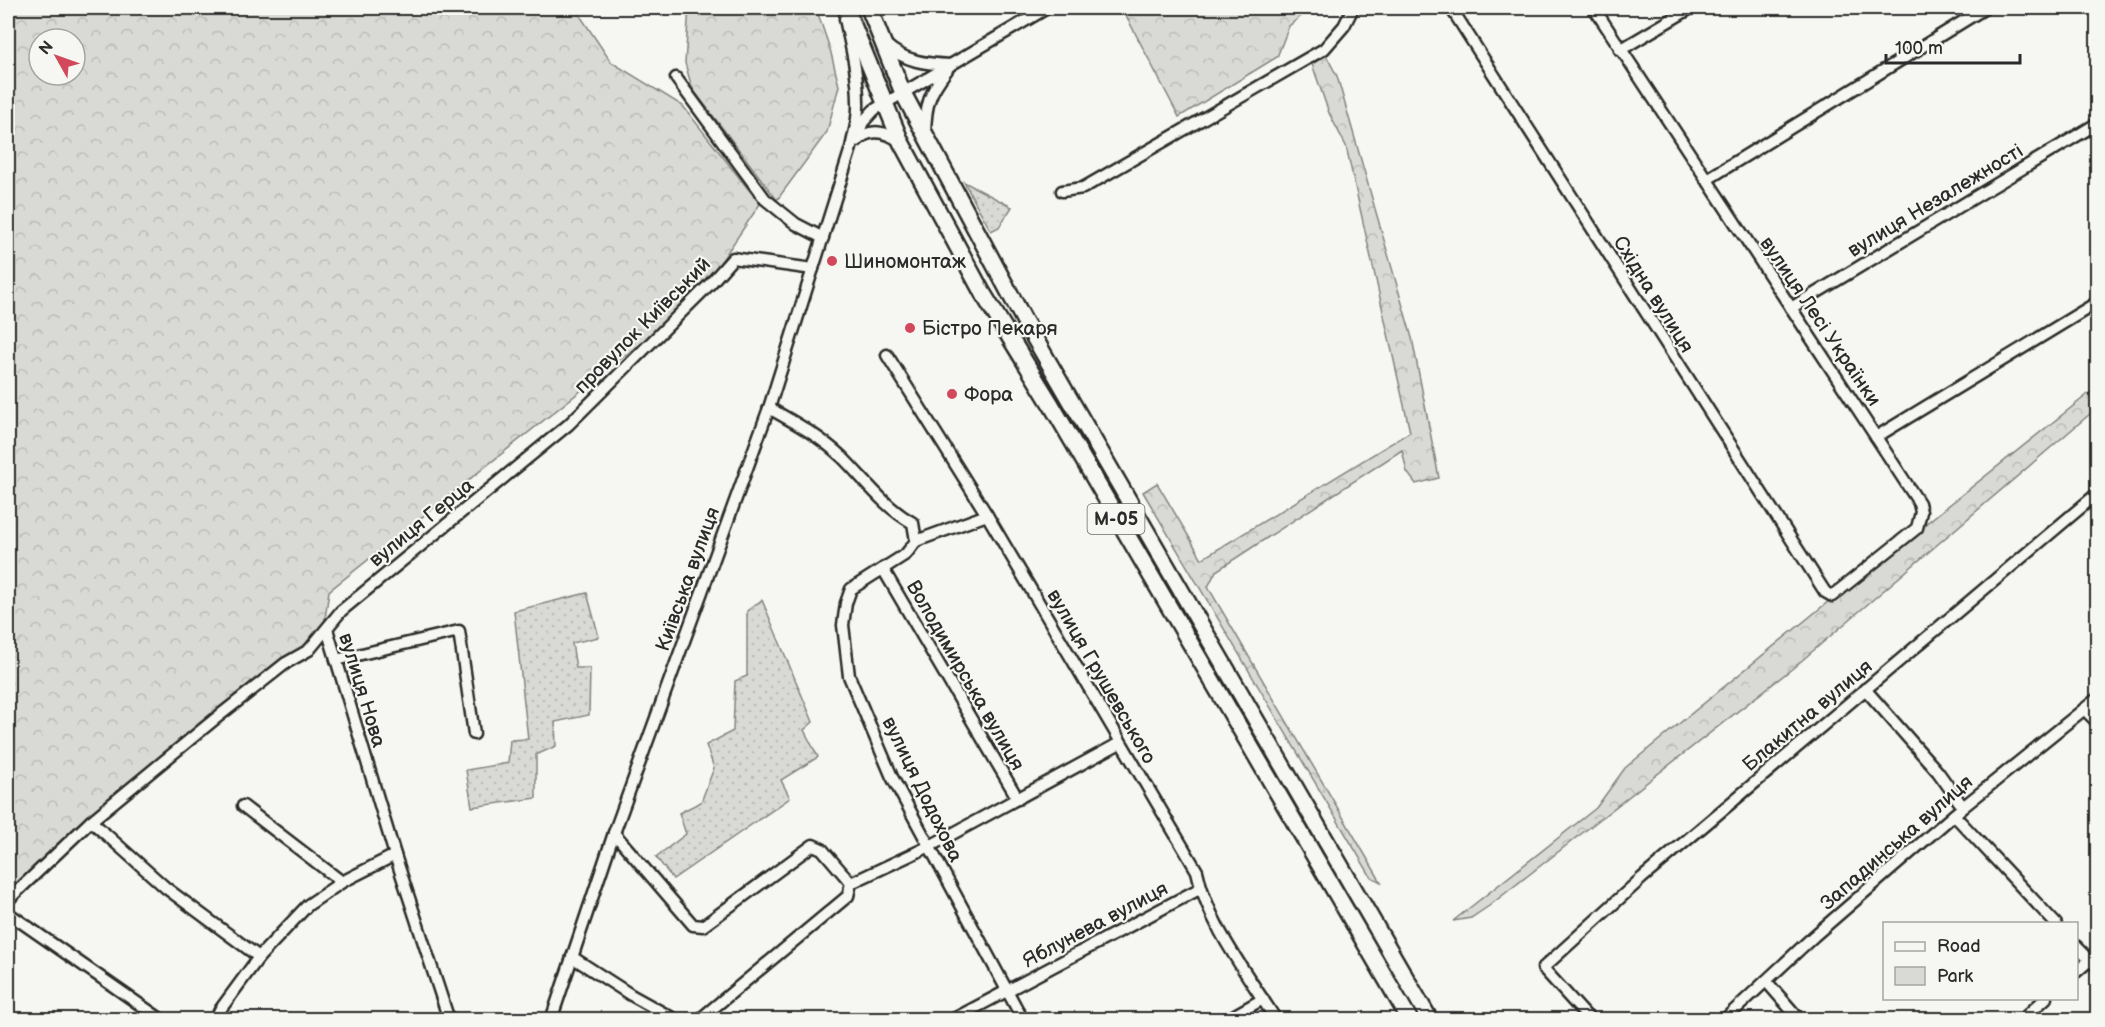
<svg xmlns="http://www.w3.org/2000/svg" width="2105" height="1027" font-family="'Balsamiq Sans',sans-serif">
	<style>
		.green { fill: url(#green-dots); stroke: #828280; stroke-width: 1.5 }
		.forest { fill: url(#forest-crowns); stroke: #828280; stroke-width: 1.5; fill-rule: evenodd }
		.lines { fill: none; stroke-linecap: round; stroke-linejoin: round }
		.minor-casing { stroke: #2b2b2b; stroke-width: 15 }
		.highway-casing { stroke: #2b2b2b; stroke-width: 20 }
		.minor { stroke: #f6f6f2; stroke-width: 10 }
		.highway { stroke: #f6f6f2; stroke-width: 15 }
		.poi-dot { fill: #d1495b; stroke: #f6f6f2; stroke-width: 2 }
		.labels { text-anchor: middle; stroke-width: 4.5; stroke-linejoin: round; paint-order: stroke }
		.shield { fill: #f6f6f2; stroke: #686867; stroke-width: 1.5 }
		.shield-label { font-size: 18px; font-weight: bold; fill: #2b2b2b }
		.street-label { font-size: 20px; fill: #2b2b2b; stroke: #f6f6f2 }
		.poi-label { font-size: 20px; fill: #2b2b2b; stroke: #f6f6f2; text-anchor: start }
	</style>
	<defs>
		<pattern id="green-dots" width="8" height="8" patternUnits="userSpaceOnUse" patternTransform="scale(1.5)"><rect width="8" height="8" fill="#d9d9d5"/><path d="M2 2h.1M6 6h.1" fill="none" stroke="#babab7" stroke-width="1.8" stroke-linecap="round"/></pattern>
		<pattern id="forest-crowns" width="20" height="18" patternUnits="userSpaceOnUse" patternTransform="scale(1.5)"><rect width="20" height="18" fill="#d9d9d5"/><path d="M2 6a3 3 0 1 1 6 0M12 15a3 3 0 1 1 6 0" fill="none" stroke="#babab7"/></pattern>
	</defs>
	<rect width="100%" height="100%" fill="#f6f6f2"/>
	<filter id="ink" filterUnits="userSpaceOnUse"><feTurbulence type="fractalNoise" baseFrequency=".0167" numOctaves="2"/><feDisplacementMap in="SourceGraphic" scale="12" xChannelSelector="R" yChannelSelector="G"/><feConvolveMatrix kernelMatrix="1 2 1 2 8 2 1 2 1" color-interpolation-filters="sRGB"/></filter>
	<g filter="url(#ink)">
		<g class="green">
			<polygon points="964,182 1012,207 999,227 991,231"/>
			<polygon points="587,593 599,637 572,643 576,668 590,668 589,715 555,722 556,746 536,755 536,798 472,807 466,770 508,763 510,740 528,739 514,611"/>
			<polygon points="762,600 813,722 804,730 818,757 781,780 790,798 673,879 656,857 686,834 679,813 701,802 714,768 706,745 733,731 735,681 747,676 747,611"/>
		</g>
		<g class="forest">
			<path d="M 8,8 L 575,8 L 611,62 L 683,106 L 760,204 L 716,269 L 646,339 L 329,591 L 324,626 L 309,650 L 252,687 L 8,900 ZM 39,39 L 75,39 L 75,75 L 39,75 Z"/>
			<polygon points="689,8 816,8 830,49 839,86 827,132 777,200 692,88 685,63"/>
			<polygon points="1122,8 1311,8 1289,26 1277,57 1179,117"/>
			<polygon points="1326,55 1337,76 1412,338 1439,478 1416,484 1407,472 1402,450 1216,571 1208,587 1381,882 1371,877 1143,492 1157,483 1202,559 1410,432 1346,146 1329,113 1312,64"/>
			<polygon points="2097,387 2097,408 1793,668 1489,906 1471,918 1453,921 1596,808 1625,768 1835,596"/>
		</g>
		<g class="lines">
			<defs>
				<g id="minor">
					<polyline points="1451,8 1825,592 1832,596 1917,528 1921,512 1919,503 1876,437"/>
					<polyline points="1594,8 1876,437 2098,302"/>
					<path d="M 885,44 C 905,62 926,64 951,65"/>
					<polyline points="1620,50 1691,8"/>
					<polyline points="676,78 765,199 796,224 823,238"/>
					<polyline points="859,132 863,122 874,110 1047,8"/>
					<path d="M 925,132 C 926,104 929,93 947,70"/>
					<path d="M 857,141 C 870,127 887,132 901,142"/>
					<polyline points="1706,180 1985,8"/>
					<polyline points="1062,191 1083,188 1324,49 1344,26 1353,8"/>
					<polyline points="1791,308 2098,123"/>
					<path d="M 887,355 L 987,515 L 1197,871 C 1208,925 1247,973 1276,1020"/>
					<path d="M 769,408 C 794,422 821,437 842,457 C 865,480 884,507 913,523 L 916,541 L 906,554 L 851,589 L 846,603 L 843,625 L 849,676 L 892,777 L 1023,1020"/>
					<polyline points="916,541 987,515"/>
					<polyline points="883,569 1018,799"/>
					<polyline points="327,629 395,855 449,1020"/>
					<polyline points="336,660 459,631 474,734"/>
					<polyline points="1865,689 1938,772 1963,807"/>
					<polyline points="2084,709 2098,723"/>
					<polyline points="243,806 342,882"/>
					<polyline points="1954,815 2056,924"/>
					<polyline points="91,821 166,888 259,957"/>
					<polyline points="614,833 693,925 703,926 813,845 822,849 851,883"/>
					<polyline points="8,900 91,821 215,719 286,663 309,650 341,611 568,425 710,284 733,258 813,269"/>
					<polyline points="8,913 162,1020"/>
					<polyline points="2076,946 2098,968"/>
					<polyline points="572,957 631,995 676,1020"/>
					<polyline points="2076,972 2090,960"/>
					<polyline points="1766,981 1800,1020"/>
					<polyline points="215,1020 220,1010 259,957 308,905 342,882 395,855"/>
					<path d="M 551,1020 L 614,833 L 769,408 L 851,148 C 854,133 859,118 858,102 C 858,74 851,46 845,19"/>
					<polyline points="699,1020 848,896 851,883 930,846 1120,743"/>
					<polyline points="952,1020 1201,888"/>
					<polyline points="1226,1020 1263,999"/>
					<polyline points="1590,1020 1543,968 1642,878 2098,493"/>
					<polyline points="1724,1020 1814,936 1963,807 2098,698"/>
					<polyline points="2022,1020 2046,998"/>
				</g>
				<g id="highway">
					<polyline points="846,8 901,142 982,292 1052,406 1410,1020"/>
					<polyline points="869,8 903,93 1024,320 1430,1020"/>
				</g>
			</defs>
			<use href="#minor" class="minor-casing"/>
			<use href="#highway" class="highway-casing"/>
			<use href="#minor" class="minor"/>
			<use href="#highway" class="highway"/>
		</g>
	</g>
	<g class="poi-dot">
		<circle cx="832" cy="261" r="6"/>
		<circle cx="910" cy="328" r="6"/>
		<circle cx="952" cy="394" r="6"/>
	</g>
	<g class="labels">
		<rect class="shield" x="1087.5" y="504" width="57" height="30" rx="4.5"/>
		<g class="shield-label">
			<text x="1116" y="525">М-05</text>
		</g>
		<g class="street-label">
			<text transform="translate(1935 200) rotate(-31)" y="7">вулиця Незалежності</text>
			<text transform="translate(1654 294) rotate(58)" y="7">Східна вулиця</text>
			<text transform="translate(1821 321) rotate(56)" y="7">вулиця Лесі Українки</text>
			<text transform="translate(642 325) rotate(-45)" y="7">провулок Київський</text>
			<text transform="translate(421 522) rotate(-39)" y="7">вулиця Герца</text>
			<text transform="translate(687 579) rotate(-70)" y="7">Київська вулиця</text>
			<text transform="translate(966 675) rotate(60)" y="7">Володимирська вулиця</text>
			<text transform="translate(1102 676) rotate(60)" y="7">вулиця Грушевського</text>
			<text transform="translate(363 690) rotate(73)" y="7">вулиця Нова</text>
			<text transform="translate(1807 715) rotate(-40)" y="7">Блакитна вулиця</text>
			<text transform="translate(923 789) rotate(64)" y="7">вулиця Додохова</text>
			<text transform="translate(1896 842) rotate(-41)" y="7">Западинська вулиця</text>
			<text transform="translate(1095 924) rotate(-28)" y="7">Яблунева вулиця</text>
		</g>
		<g class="poi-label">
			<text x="844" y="268">Шиномонтаж</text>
			<text x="922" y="335">Бістро Пекаря</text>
			<text x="964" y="401">Фора</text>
		</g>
	</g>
	<rect width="2105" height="1027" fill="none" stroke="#f6f6f2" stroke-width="30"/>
	<rect x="15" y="15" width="2075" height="997" fill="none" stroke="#2b2b2b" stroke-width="2" filter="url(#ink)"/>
	<rect x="1883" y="922" width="195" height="78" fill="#f6f6f2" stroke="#a5a5a2" stroke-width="1.5"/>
	<rect x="1895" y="942" width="30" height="9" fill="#f6f6f2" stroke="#a5a5a2" stroke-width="1.5"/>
	<text x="1937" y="952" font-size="18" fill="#2b2b2b">Road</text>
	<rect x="1895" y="967" width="30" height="18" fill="#d9d9d5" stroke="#a5a5a2" stroke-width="1.5"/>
	<text x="1937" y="982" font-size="18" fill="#2b2b2b">Park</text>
	<g transform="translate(57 57) rotate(310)"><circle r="28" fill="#f6f6f2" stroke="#a5a5a2" stroke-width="1.5"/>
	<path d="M0-4.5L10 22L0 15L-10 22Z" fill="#d1495b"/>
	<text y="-9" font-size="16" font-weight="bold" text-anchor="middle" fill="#2b2b2b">N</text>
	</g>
	<path d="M1886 54v9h134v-9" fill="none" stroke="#2b2b2b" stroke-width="3"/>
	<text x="1895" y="54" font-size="18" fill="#2b2b2b" stroke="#f6f6f2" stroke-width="4.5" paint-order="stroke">100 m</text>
</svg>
